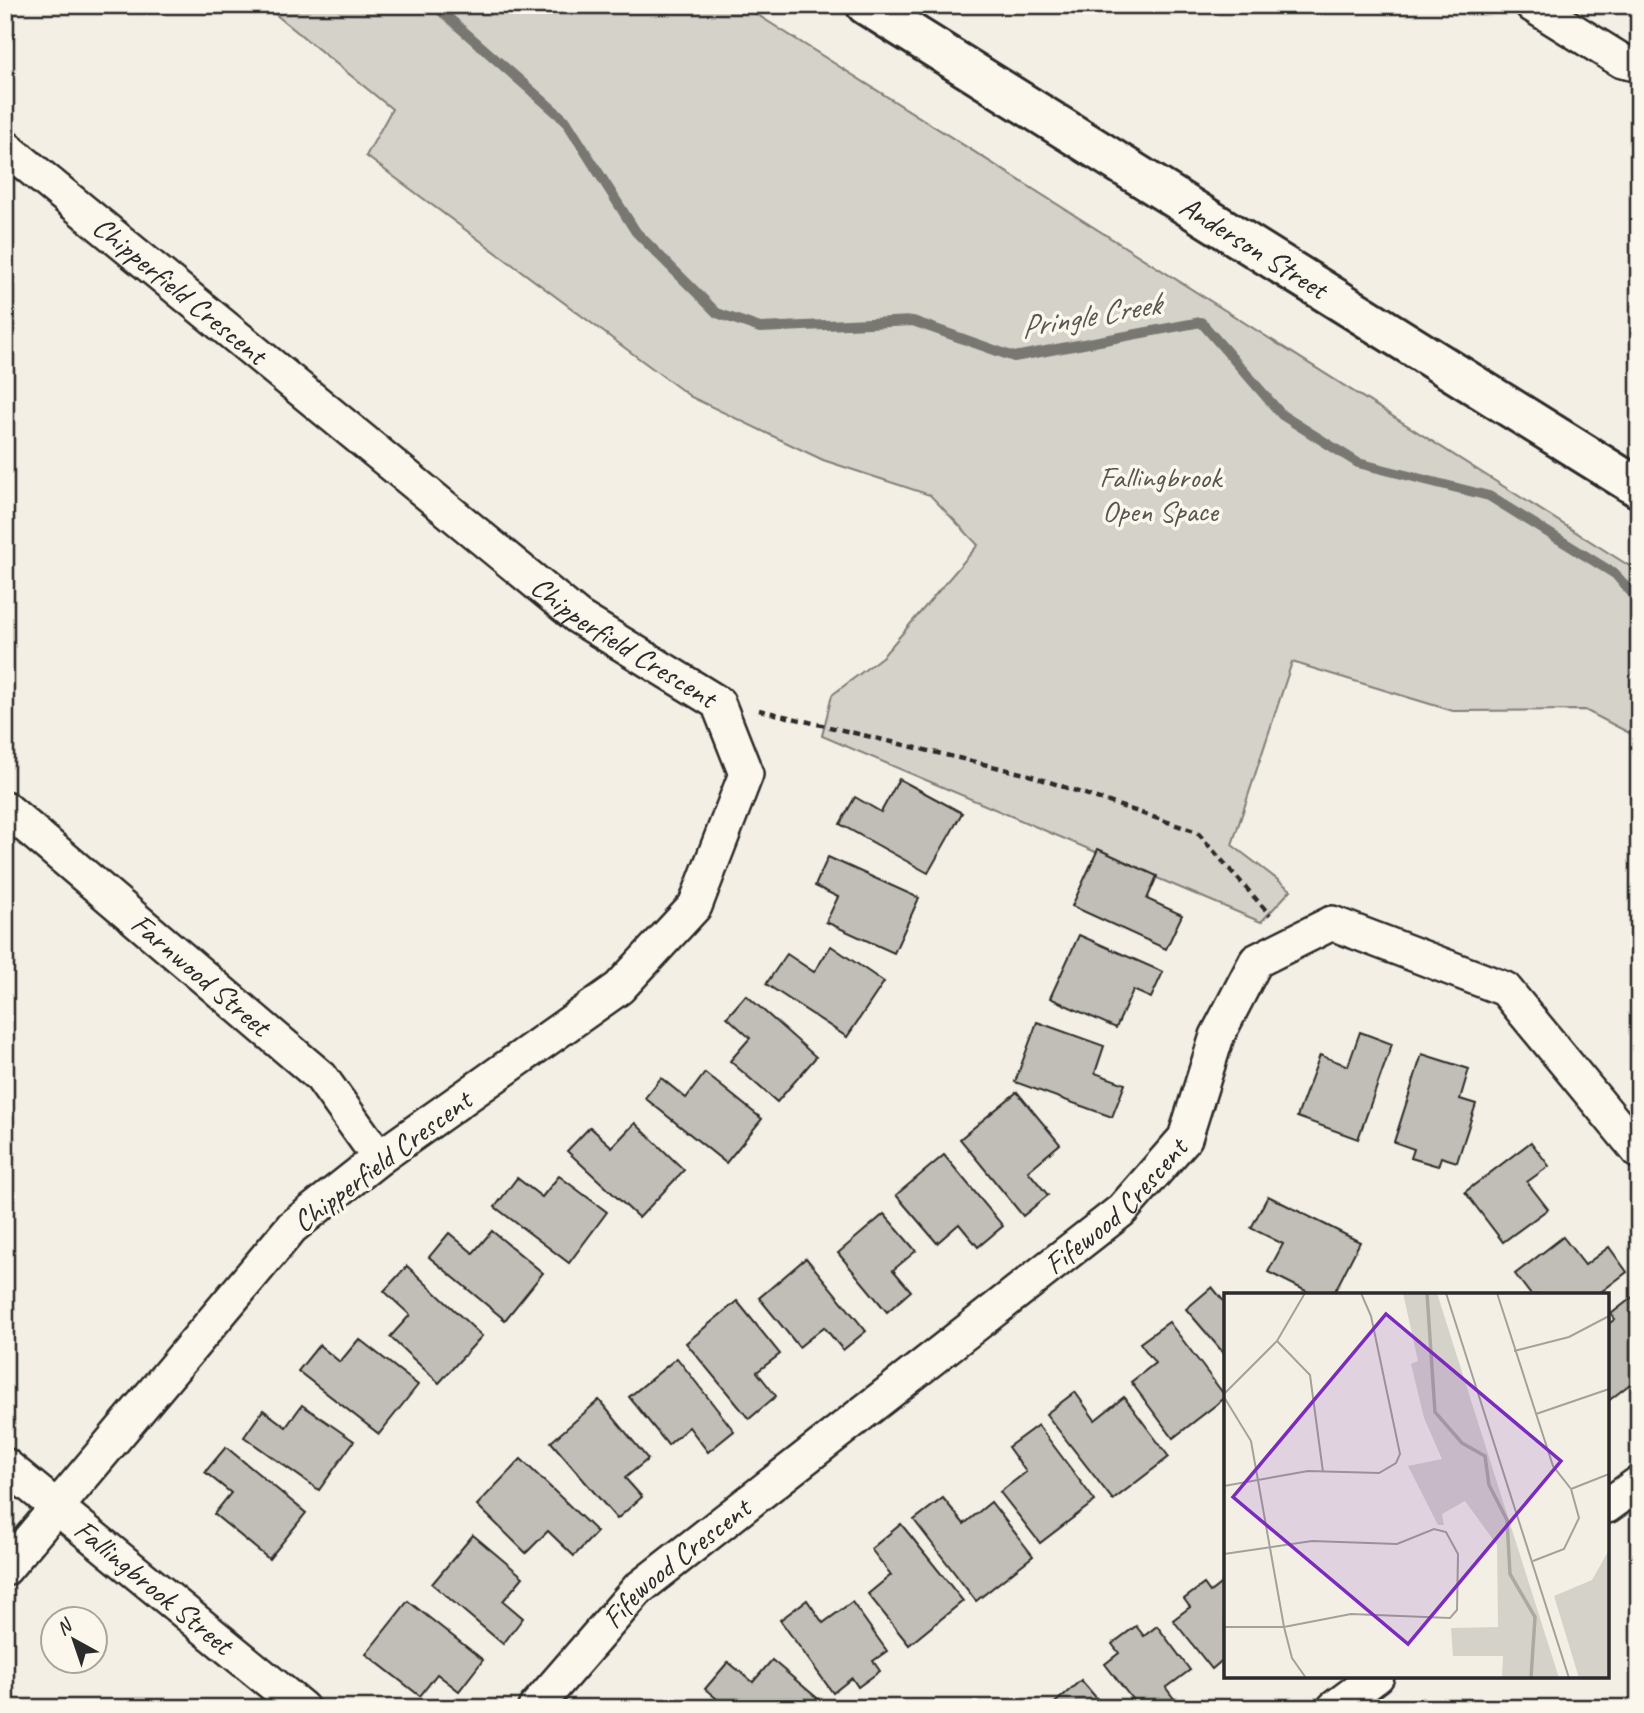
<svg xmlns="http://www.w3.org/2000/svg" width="1644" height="1713" font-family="Caveat,sans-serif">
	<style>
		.green { fill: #d5d2c9; stroke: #807e7a; stroke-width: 2 }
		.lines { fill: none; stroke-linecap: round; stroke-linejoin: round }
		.stream { stroke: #787772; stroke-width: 10 }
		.building { fill: #c0beb6; stroke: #2b2b2b; stroke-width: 2 }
		.street-casing { stroke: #2b2b2b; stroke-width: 38 }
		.secondary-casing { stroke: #2b2b2b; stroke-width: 44 }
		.path { stroke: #2b2b2b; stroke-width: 4.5; stroke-dasharray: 7 5; stroke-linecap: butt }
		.street { stroke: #fbf7ec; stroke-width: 33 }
		.secondary { stroke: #fbf7ec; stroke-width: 38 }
		.labels { text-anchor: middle; stroke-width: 7; stroke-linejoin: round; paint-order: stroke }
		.street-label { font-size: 30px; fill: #2b2b2b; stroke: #fbf7ec }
		.park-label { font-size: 30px; fill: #565552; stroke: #fbf7ec }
		.water-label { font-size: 32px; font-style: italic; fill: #585755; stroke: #fbf7ec }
		.inset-river { fill: none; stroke: #aca9a2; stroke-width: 3.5 }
		.inset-road { fill: none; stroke: #a3a19a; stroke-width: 2 }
		.view { fill: #7b2cbf; fill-opacity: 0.15; stroke: #7b2cbf; stroke-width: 3.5 }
		.inset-edge { fill: none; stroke: #2b2b2b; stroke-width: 3.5 }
	</style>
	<rect width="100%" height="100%" fill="#f3efe4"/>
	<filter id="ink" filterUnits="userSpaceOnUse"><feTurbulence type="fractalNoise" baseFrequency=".0143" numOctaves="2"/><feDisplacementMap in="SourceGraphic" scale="14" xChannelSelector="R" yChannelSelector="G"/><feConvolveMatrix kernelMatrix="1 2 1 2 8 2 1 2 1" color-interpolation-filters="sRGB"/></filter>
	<g filter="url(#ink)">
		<polygon class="green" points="264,5 742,5 1639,572 1639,738 1585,710 1453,711 1292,662 1232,845 1291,890 1261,922 822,736 832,695 883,656 978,545 930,495 823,460 691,397 366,156 392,109"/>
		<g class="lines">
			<polyline class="stream" points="434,5 566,121 636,232 717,313 760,328 913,321 1014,357 1201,322 1282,415 1358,463 1489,496 1615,574 1639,601"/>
		</g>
		<g class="building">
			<polygon points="899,779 962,813 928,873 840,824 855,797 881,812"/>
			<polygon points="1098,849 1157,876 1147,899 1182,915 1166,949 1072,906"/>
			<polygon points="828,857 919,898 894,953 826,922 838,897 815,886"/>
			<polygon points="1079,935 1163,972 1151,998 1133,990 1116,1028 1050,998"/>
			<polygon points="831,946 884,982 847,1037 766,984 787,954 814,972"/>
			<polygon points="746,995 816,1057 777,1102 730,1061 750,1038 727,1017"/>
			<polygon points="1037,1022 1104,1046 1095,1073 1125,1084 1112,1117 1015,1082"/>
			<polygon points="1360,1032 1392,1044 1358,1139 1297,1117 1320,1055 1348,1066"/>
			<polygon points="1422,1054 1469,1069 1460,1099 1476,1104 1457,1162 1441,1157 1438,1166 1411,1158 1414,1149 1394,1142"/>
			<polygon points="705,1073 762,1119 726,1163 645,1098 661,1078 686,1098"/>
			<polygon points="1017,1092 1060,1144 1028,1171 1048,1195 1023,1216 960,1139"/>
			<polygon points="635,1123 684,1170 639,1218 567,1151 590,1127 612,1147"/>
			<polygon points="1531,1142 1549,1166 1527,1182 1548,1209 1503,1242 1465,1192"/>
			<polygon points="944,1155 1003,1226 978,1247 959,1224 937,1243 896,1195"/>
			<polygon points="559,1176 607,1212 569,1263 495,1207 517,1178 542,1197"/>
			<polygon points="1268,1196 1360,1242 1333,1295 1314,1295 1268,1272 1283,1244 1251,1228"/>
			<polygon points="884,1214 916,1251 893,1270 911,1291 887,1312 838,1253"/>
			<polygon points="492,1231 543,1273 505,1320 429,1257 449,1233 473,1253"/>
			<polygon points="1563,1237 1585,1265 1609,1247 1627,1272 1597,1295 1531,1295 1515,1274"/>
			<polygon points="806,1258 866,1331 843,1350 824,1327 799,1347 759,1298"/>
			<polygon points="407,1266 482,1336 439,1383 390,1337 410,1315 384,1291"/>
			<polygon points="1212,1287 1226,1304 1226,1356 1186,1309"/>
			<polygon points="1639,1292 1639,1377 1607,1402 1607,1325 1615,1319 1611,1314"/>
			<polygon points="737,1301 780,1354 757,1372 776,1396 749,1419 686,1343"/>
			<polygon points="1169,1322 1226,1397 1173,1438 1131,1382 1155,1363 1140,1343"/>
			<polygon points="359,1339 418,1385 379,1434 298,1371 319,1345 340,1362"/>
			<polygon points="677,1358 734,1431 708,1452 689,1427 668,1445 629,1397"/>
			<polygon points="1075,1392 1095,1420 1124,1397 1169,1457 1113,1500 1046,1414"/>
			<polygon points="599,1400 648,1459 625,1478 642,1497 617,1519 551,1442"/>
			<polygon points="302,1405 354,1441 319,1490 244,1437 263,1410 286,1427"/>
			<polygon points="1038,1425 1095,1501 1040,1543 1000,1492 1026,1472 1008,1447"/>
			<polygon points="226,1447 306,1513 269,1559 214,1514 231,1493 205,1472"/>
			<polygon points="521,1459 597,1532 574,1556 548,1531 526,1553 477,1505"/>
			<polygon points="943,1498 964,1524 991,1502 1033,1556 976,1601 914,1520"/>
			<polygon points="901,1524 963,1601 909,1645 868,1594 891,1575 871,1549"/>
			<polygon points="473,1535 523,1577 503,1601 523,1618 503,1644 432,1584"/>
			<polygon points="1224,1581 1226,1657 1212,1669 1173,1620 1190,1607 1184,1599 1204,1584 1210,1592"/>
			<polygon points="807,1600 823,1623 852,1602 887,1651 873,1661 880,1671 858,1687 852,1678 833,1693 780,1620"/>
			<polygon points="408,1601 483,1660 459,1691 437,1674 420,1696 366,1654"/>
			<polygon points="1136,1626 1144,1636 1157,1626 1190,1670 1166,1688 1181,1708 1139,1708 1105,1664 1119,1653 1112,1644"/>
			<polygon points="772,1660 823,1703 819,1708 728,1708 705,1689 728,1662 753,1682"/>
			<polygon points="1081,1680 1105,1708 1049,1708"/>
		</g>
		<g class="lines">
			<defs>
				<g id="street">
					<polyline points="1532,5 1622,61 1639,65"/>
					<path id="s1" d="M 5,147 L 578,617 L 718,703 L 746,774 L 695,906 L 619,988 L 379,1158 L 292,1227 L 5,1569"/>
					<path id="s2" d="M 5,808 L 321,1077 L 379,1158"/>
					<path id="s3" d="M 5,1465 L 302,1708"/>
					<polyline points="1607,1506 1639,1483"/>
					<path id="s4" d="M 535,1708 L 638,1589 L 1122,1210 L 1185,1138 L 1217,1036 L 1256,961 L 1332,923 L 1505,989 L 1639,1152"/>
					<polyline points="1334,1708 1377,1676"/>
				</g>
				<g id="secondary">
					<path id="s5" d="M 866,5 L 1639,488"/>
				</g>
			</defs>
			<use href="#street" class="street-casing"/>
			<use href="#secondary" class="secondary-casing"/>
			<polyline class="path" points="759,710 1029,775 1197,832 1270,915"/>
			<use href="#street" class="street"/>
			<use href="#secondary" class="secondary"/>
		</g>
	</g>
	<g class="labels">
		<g class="street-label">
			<text dy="10" stroke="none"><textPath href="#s5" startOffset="457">Anderson Street</textPath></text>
			<text dy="10" stroke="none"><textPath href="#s1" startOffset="226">Chipperfield Crescent</textPath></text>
			<text dy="10" stroke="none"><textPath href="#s1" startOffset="793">Chipperfield Crescent</textPath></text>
			<text dy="10" stroke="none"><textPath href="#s2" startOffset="257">Farnwood Street</textPath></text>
			<text transform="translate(382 1161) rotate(-37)" y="10">Chipperfield Crescent</text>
			<text dy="10" stroke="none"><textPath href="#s4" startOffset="770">Fifewood Crescent</textPath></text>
			<text dy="10" stroke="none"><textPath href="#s4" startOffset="203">Fifewood Crescent</textPath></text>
			<text dy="10" stroke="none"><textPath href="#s3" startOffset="192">Fallingbrook Street</textPath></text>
		</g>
		<g class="park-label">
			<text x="1160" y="487">Fallingbrook<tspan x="1160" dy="34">Open Space</tspan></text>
		</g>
		<g class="water-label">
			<text transform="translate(1090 315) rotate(-10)" y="11">Pringle Creek</text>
		</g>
	</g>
	<g transform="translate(1224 1293)">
		<rect width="385" height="385" fill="#f3efe4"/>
		<path d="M 179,0 L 213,0 L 335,385 L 278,385 L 279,363 L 229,363 L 227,335 L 274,334 L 273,252 L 241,208 L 218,221 L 220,232 L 214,232 L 184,173 L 218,166 L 200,125 L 187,71 L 194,68 ZM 385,257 L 385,385 L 355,385 L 330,303 L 368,287 Z" fill="#d5d2c9"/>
		<path class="inset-river" d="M 203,0 L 211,119 L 238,150 L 261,163 L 265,192 L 283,227 L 286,281 L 311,324 L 307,385"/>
		<path class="inset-road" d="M 222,0 L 345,385M 273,0 L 329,173 L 347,196 L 355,225 L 340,256 L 309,268M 53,48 L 86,82 L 99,179M 290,58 L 345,44 L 385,23M 0,101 L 53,48 L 81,0M 0,104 L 27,148 L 60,334 L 68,365 L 82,385M 312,121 L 385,96M 0,193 L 84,178 L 155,180 L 172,170 L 176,161 L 147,23 L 137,0M 347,196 L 385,181M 0,261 L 88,248 L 173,251 L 210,236 L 222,239 L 234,261 L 233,317 L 226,325 L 127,321 L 60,334 L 0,334"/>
		<path class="view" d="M 162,21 L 337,168 L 184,351 L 9,204 Z"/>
		<rect width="385" height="385" class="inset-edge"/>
	</g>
	<rect width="1644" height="1713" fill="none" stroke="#fbf7ec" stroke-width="28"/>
	<rect x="14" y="14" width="1616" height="1685" fill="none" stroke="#2b2b2b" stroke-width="2.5" filter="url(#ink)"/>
	<g transform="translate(74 1640) rotate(320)"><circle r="33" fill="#fbf7ec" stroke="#a8a59f" stroke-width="2"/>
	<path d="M0-5L12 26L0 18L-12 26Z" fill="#2b2b2b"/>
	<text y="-10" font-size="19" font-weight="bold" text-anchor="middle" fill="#2b2b2b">N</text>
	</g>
</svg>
